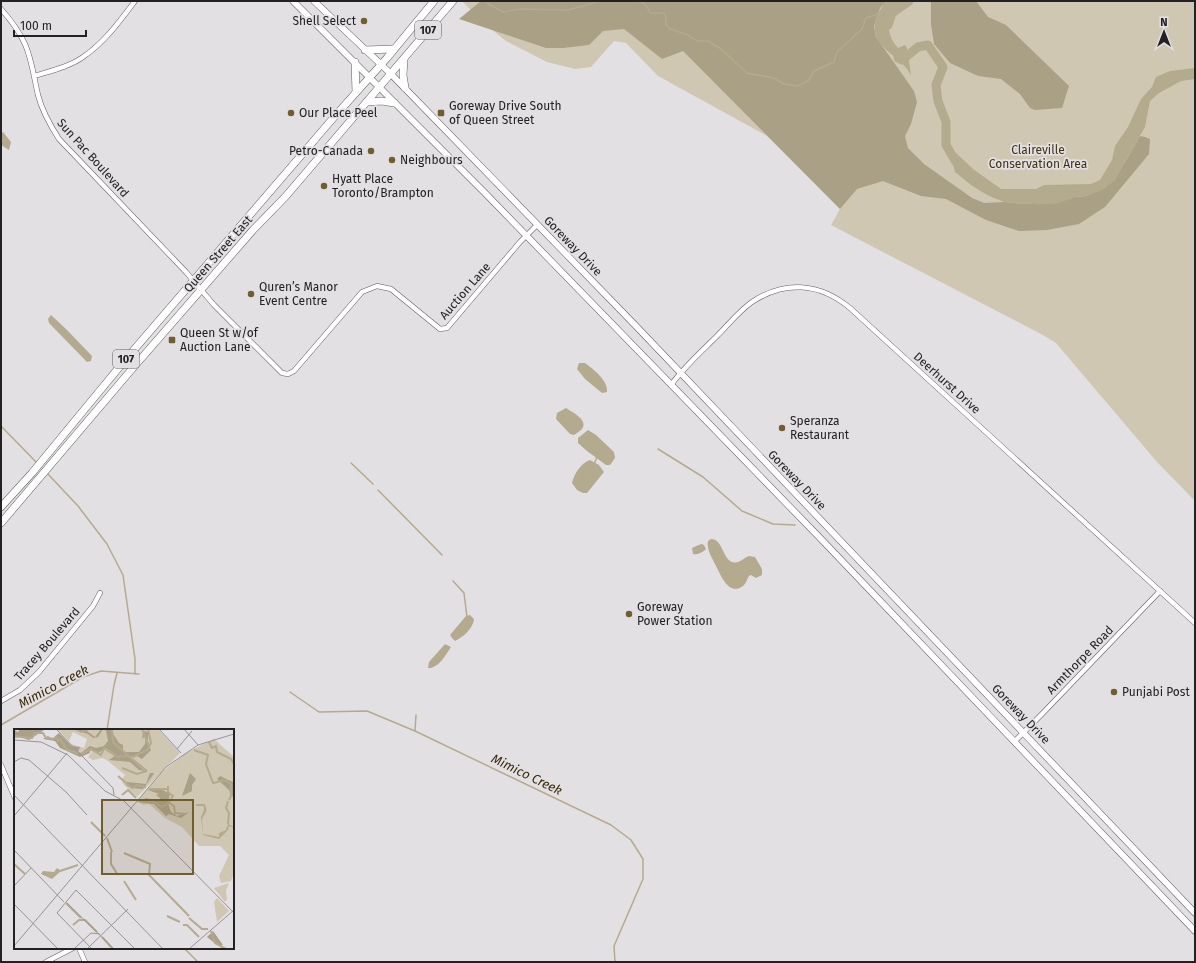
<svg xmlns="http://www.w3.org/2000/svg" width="1196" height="963" font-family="'Fira Sans',sans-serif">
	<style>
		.green { fill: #cfc7b2 }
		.forest { fill: #aaa085 }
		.water { fill: #b4aa8e }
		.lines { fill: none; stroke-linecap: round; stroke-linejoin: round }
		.stream { stroke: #b4aa8e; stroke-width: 1.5 }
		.river { stroke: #b4aa8e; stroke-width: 9 }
		.minor-casing { stroke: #605d60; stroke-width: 5.5 }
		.secondary-casing { stroke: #605d60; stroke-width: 7 }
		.primary-casing { stroke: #605d60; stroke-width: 8 }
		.minor { stroke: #fff; stroke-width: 4.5 }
		.secondary { stroke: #fff; stroke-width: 6 }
		.primary { stroke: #fff; stroke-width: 7 }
		.poi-dot { fill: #705f2d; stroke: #e3e0e3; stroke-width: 1.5 }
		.labels { text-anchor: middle; stroke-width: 3.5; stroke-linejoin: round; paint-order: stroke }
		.shield { fill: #e3e0e3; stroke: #5d5a5d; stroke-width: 1 }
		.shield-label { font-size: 11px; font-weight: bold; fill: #232123 }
		.poi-label { font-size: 12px; fill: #232123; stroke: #e3e0e3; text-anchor: start }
		.park-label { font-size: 12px; fill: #3f330d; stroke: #e3e0e3 }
		.street-label { font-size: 12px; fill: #232123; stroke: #e3e0e3 }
		.water-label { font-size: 13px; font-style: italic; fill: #392d07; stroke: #e3e0e3 }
		.inset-river { fill: none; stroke: #b4aa8e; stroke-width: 2 }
		.inset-road { fill: none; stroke: #969496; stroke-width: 1 }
		.view { fill: #705f2d; fill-opacity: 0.15; stroke: #705f2d; stroke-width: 2 }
		.inset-edge { fill: none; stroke: #232123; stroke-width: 2 }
	</style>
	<rect width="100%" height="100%" fill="#e3e0e3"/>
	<polygon class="green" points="462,1 1195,1 1195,501 1157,462 1056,343 1043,335 831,225 840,209 767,136 658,76 626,43 614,41 591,67 575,69 547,62 506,41 479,19"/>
	<g class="forest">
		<polygon points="481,1 887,1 880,8 874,26 876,37 914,91 917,102 911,124 905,136 908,148 924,164 972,198 984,203 1004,202 1023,204 1034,203 1051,199 1087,196 1114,181 1140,136 1145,137 1150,139 1149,154 1105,207 1079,224 1047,230 1019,231 986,220 946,199 921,196 883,181 857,189 840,209 683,51 662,59 624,29 603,31 589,45 563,48 546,48 459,19"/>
		<polygon points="931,1 976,1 988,17 1006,25 1069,86 1062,108 1035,110 1030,108 1020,94 1001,79 978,76 950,63 934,44 931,24"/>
	</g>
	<g class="water">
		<path d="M 887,1 L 902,1 C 889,17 883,31 898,48 L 905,45 L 907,48 L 911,75 C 901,55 868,47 876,20 C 879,12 881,7 887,1 Z"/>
		<polygon points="1195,68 1195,79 1181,81 1159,93 1150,101 1145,127 1114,181 1102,190 1087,196 1051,199 1034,203 1023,204 1004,202 987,195 971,185 955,172 950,152 956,153 973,169 1001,189 1036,189 1044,185 1091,184 1100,180 1112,160 1115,146 1128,127 1141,99 1152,87 1156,77 1170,71"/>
		<polygon points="3,132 11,142 9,150 1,145 1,133"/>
		<polygon points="51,315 67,330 92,356 91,361 87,362 49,323 48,319"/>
		<path d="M 579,363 L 585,363 C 594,370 608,380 607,392 L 602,393 L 585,379 L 577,369 Z"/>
		<path d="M 566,408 C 572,412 589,420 582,429 C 580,431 577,433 574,435 L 570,434 L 556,419 L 557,413 Z"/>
		<polygon points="588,430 596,435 614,452 615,458 610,465 606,465 587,451 578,443 578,438"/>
		<path d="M 590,460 L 599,465 L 604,472 L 587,493 L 583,493 L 577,490 L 572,483 C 574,474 581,463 590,460 Z"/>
		<path d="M 711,539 C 725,539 722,566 738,562 C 742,561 745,557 749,556 L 755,557 L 762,569 L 762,575 L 756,578 L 751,575 L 749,576 C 747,579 746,584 743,586 C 728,597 720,573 715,564 C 712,558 706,548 708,541 Z"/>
		<path d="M 701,544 L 704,545 L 706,549 C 702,553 697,555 693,554 L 692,548 Z"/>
		<path d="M 470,615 L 474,619 C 473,629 463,637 455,641 L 452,638 L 450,635 L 466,616 Z"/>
		<path d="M 445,644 L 451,647 C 446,655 438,669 428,668 L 429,662 Z"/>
	</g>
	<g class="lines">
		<g class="stream">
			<path d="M 628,1 C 641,2 645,0 650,13 L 664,13 L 666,17 L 666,24 L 670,29 L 688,35 L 697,41 L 708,41 L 721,49 L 747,73 L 774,78 L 784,84 L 797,86 L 808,81 L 814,71 L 834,62 L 837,52 L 862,29 L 866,18 L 878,14"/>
			<polyline points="487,3 503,12 520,9 568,10 601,1"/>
			<polyline points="1,426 37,463"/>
			<polyline points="658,449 703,477 742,511 773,524 795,525"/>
			<polyline points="351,463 373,484"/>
			<polyline points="594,464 597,457"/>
			<polyline points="47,473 78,506 107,544 123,575 135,659 135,674"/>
			<polyline points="378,490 442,555"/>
			<polyline points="453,581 464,593 467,617"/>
			<polyline points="290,692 319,712 367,711 415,731 611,825 631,840 643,859 643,879 614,946 615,962"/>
			<polyline points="1,725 83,677 101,671 139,674"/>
			<polyline points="107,730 114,685 117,673"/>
			<polyline points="415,731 416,715"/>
			<polyline points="184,948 198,962"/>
		</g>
		<g class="river">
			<polyline points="888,25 892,13 909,1"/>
			<polyline points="898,58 902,60 918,47 928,45 943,67 936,85 938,101 946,122 946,145 956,162"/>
			<polyline points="1036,200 1056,199 1071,194"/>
		</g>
		<defs>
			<g id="minor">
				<path d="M 1,9 C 10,19 19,31 25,44 C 32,60 34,78 38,95 C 42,111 50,125 59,139 L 186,272 L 214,305 L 282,373 L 288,374 L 294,371 L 362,292 L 377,286 L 391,289 L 440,329 L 447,328 L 520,242 L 537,225"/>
				<path d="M 34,76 C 50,71 69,67 83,57 C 104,43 120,21 135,1"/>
				<path d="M 671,385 C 684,367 701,352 717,336 C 728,325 739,311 752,302 C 785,280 820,283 850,308 L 1195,623"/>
				<polyline points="1,701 20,690 39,672 93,606 100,593"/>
				<polyline points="1014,742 1042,714 1160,591"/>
				<polyline points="1,765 15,798"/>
				<polyline points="79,948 85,962"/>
				<polyline points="46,962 73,948"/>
			</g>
			<g id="secondary">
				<polyline points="293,1 485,193 822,540 1195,931"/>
				<polyline points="314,1 390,73 635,325 1195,913"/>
			</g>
			<g id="primary">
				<polyline points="365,50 394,49"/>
				<polyline points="404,59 403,75 405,88"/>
				<polyline points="355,62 356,92"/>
				<polyline points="367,102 382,101 394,103"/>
				<polyline points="1,507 32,473 126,359 335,116 387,58 434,1"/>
				<polyline points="1,523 132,369 253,230 286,196 453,1"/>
			</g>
		</defs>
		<use href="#minor" class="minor-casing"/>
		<use href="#secondary" class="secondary-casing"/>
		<use href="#primary" class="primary-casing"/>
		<use href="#minor" class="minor"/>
		<use href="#secondary" class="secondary"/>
		<use href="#primary" class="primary"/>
	</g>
	<g class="poi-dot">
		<circle cx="364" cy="21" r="4"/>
		<circle cx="291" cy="113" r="4"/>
		<rect x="437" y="109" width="8" height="8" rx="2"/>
		<circle cx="371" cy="151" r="4"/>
		<circle cx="392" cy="160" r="4"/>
		<circle cx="324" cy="186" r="4"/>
		<circle cx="251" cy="294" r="4"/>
		<rect x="168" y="336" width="8" height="8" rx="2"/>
		<circle cx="782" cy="428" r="4"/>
		<circle cx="629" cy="614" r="4"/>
		<circle cx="1114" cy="692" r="4"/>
	</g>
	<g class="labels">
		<g class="shield">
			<rect x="415" y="21" width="26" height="18" rx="3"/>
			<rect x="113" y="350" width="26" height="18" rx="3"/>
		</g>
		<g class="shield-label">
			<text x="428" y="34">107</text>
			<text x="126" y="363">107</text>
		</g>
		<g class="poi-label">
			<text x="356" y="25" text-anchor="end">Shell Select</text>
			<text x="449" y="110">Goreway Drive South<tspan x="449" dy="14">of Queen Street</tspan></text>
			<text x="299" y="117">Our Place Peel</text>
			<text x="363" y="155" text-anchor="end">Petro-Canada</text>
			<text x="400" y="164">Neighbours</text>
			<text x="332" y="183">Hyatt Place<tspan x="332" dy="14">Toronto/Brampton</tspan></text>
			<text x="259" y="291">Quren’s Manor<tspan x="259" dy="14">Event Centre</tspan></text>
			<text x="180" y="337">Queen St w/of<tspan x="180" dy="14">Auction Lane</tspan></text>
			<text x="790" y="425">Speranza<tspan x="790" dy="14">Restaurant</tspan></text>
			<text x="637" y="611">Goreway<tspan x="637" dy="14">Power Station</tspan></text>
			<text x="1122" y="696">Punjabi Post</text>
		</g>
		<g class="park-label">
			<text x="1038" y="154">Claireville<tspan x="1038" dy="14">Conservation Area</tspan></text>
		</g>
		<g class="street-label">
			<text transform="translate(93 158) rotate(48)" y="4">Sun Pac Boulevard</text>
			<text transform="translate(573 246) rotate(46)" y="4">Goreway Drive</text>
			<text transform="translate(218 254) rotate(-49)" y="4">Queen Street East</text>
			<text transform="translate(465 291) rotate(-49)" y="4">Auction Lane</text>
			<text transform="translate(947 383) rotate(42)" y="4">Deerhurst Drive</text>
			<text transform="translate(797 480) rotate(46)" y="4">Goreway Drive</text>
			<text transform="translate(47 644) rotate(-49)" y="4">Tracey Boulevard</text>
			<text transform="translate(1080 660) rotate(-46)" y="4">Armthorpe Road</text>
			<text transform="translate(1021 714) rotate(46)" y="4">Goreway Drive</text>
		</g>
		<g class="water-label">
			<text transform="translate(53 686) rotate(-28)" y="5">Mimico Creek</text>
			<text transform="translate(527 774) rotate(26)" y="5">Mimico Creek</text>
		</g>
	</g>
	<g transform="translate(14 729)">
		<rect width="220" height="220" fill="#e3e0e3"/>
		<path d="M 43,0 L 144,0 L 166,24 L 123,68 L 109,55 L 108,50 L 111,46 L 94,32 L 89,29 L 79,31 L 74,28 L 78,23 L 75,21 L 69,28 L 57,15 L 70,19 L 73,10 L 59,3 L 55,12 ZM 200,10 L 220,28 L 220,144 L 217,152 L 207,154 L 205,147 L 215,126 L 206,117 L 185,117 L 168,98 L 151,89 L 135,75 L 129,76 L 123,72 L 147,44 L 170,25 ZM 215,154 L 212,162 L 213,170 L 211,173 L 200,159 ZM 203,169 L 215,182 L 203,193 L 200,173 Z" fill="#cfc7b2"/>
		<path d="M 6,0 L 30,0 L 30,1 L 15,11 L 5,8 L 0,9 L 0,1 L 4,3 ZM 58,0 L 75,0 L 73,2 L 81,8 L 87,0 L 89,0 L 84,8 L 79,9 L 74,5 ZM 96,0 L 105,14 L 109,16 L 109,23 L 125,23 L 131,15 L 132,6 L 128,10 L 129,2 L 134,3 L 134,16 L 137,21 L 128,30 L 123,27 L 117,27 L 118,31 L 131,42 L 125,41 L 116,33 L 95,31 L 102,26 L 92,19 L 84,24 L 76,21 L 76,24 L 66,28 L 46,19 L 41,12 L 29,10 L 34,7 L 38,10 L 45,4 L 58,17 L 66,18 L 64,23 L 67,24 L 76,17 L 82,19 L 90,17 L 94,12 L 92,1 ZM 136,44 L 140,44 L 139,46 L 129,60 L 117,59 L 112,56 L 113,53 L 132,55 ZM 176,44 L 182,50 L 178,56 L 178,62 L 168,67 ZM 206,47 L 219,53 L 220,68 L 217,67 L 215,61 L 203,50 ZM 136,60 L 147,60 L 156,65 L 154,74 L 157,83 L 163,87 L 175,83 L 167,89 L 155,85 L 152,87 L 140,75 L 123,73 L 132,69 L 145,72 L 146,69 L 142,66 L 145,65 L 134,61 ZM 199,202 L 209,216 L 203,216 L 193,208 Z" fill="#aaa085"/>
		<path d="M 191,78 L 192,83 L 188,90 L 189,105 L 205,108 L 205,104 L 212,101 L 214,95 L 220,98 L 220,99 L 215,97 L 214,101 L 205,110 L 189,106 L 187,88 ZM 43,139 L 47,142 L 38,150 L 27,145 L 29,142 L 40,143 Z" fill="#b4aa8e"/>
		<path class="inset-river" d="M 62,0 L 67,3 L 74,0M 98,0 L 99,13 L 117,29M 128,0 L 135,17M 0,7 L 18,9 L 21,4 L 29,4 L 32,9 L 40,10 L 42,8 L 44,12 L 46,10 L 53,21 L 64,24M 195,13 L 198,19 L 202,17 L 203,23 L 217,30 L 220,35M 180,21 L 194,26 L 192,35 L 199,54 L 211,51 L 217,55 L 217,67 L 215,71M 67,25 L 77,20 L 87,26 L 90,19 L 103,28 L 113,27M 108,39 L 123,45 L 133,42M 133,42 L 117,29 L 133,21 L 137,14 L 134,0M 104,47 L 118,59 L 123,56 L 132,58M 154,57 L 154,63 L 159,67 L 155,74 L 160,77 L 161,84 L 171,85M 135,60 L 154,60M 108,66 L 114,61 L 122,69M 125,72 L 137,72 L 148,78 L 155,73M 182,76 L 190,76 L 192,82M 77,93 L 91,107M 214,95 L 215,84 L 212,79 L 214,72M 93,109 L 98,123M 97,123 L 97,135 L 104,146M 110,124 L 136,135 L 135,146 L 175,187M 0,135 L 11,145M 46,142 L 64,136M 110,152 L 122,171M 52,174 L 67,189M 153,187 L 166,193M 175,189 L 188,200 L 194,200M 59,196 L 65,191 L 71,191 L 83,203M 169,196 L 173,196 L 185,208M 197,202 L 201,214 L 212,220M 88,208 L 99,220"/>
		<path class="inset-road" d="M 42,0 L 99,59 L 100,66M 145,0 L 167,24M 170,0 L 184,16M 0,11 L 27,13 L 54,26 L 91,62 L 110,72 L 219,183M 163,20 L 178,2M 0,33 L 7,29 L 15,31 L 52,63 L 73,86M 0,66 L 149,220M 0,87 L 53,24M 0,121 L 50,173M 0,157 L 17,139M 53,174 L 100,220M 0,175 L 44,220M 0,217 L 152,38 L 184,16 L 220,5M 60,220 L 77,204 L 86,205M 73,220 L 114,180M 78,220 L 43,184 L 62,161 L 121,220M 175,220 L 220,181"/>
		<path class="view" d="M 88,71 L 179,71 L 179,145 L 88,145 Z"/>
		<rect width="220" height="220" class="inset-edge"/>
	</g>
	<rect width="1196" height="963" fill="none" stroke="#232123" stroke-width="4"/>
	<g transform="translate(1164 32)" stroke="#e3e0e3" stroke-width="3" paint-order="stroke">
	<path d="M0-3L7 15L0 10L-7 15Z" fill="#232123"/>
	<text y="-6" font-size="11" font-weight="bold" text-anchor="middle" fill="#232123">N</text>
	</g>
	<path d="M14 30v6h72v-6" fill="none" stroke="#232123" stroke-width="2"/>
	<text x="20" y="30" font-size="12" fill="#232123" stroke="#e3e0e3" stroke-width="3" paint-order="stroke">100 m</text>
</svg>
